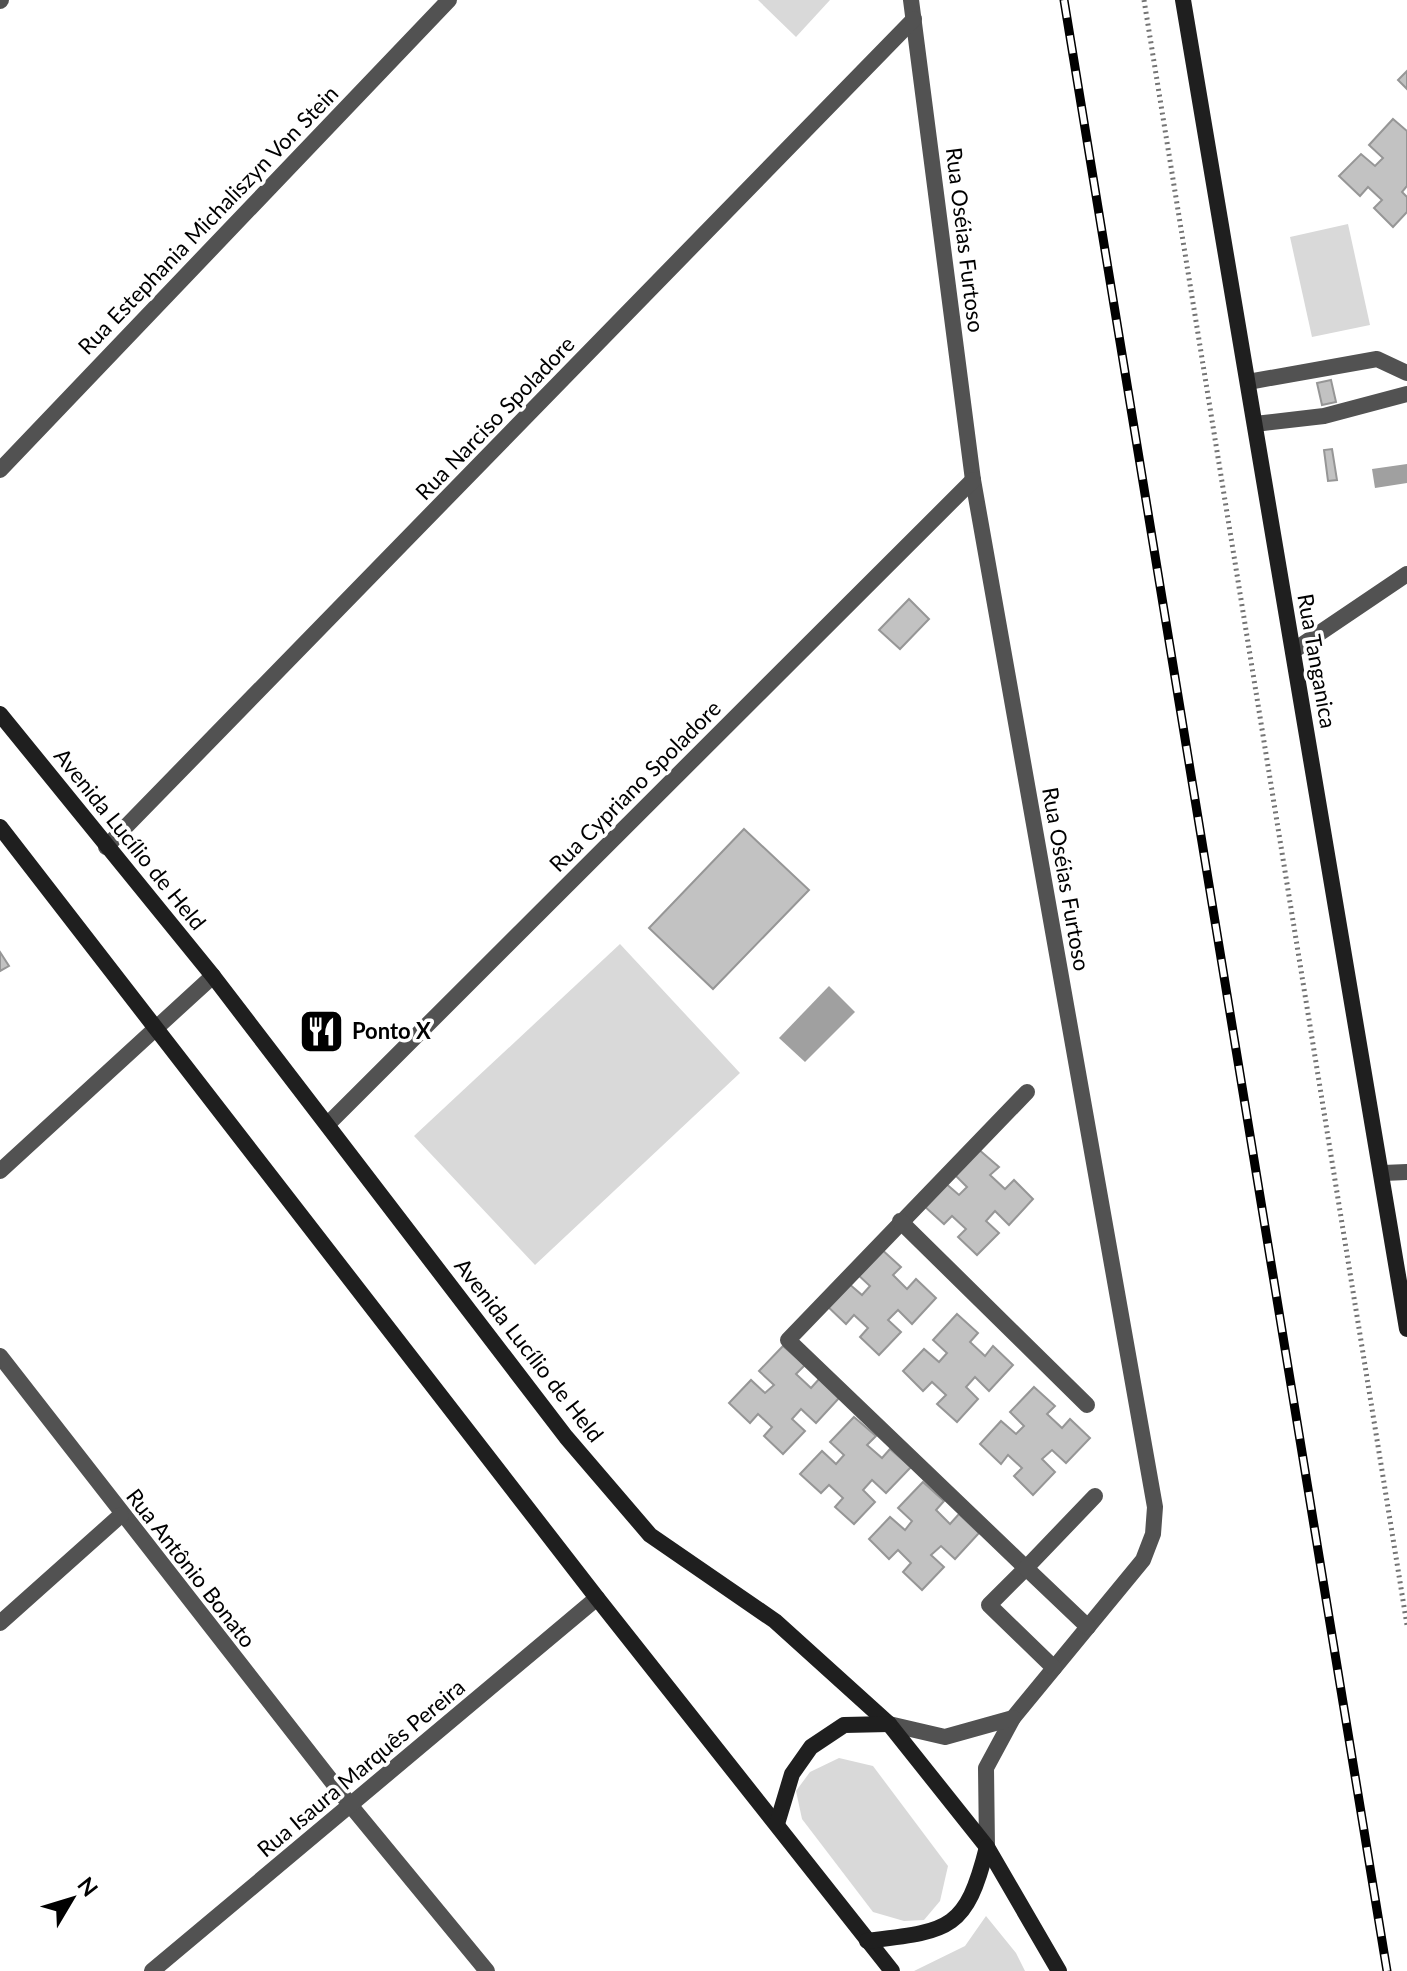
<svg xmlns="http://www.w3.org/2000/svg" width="1407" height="1971" font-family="Lato,sans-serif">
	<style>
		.green { fill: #d9d9d9 }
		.water { fill: #a0a0a0 }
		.building { fill: #c2c2c2; stroke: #969696; stroke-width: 2 }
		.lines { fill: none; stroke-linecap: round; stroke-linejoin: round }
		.path { stroke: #747474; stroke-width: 5; stroke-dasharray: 2 4; stroke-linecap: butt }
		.street { stroke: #525252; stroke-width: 16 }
		.secondary { stroke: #1f1f1f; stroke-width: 16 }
		.rail-casing { stroke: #000; stroke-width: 9 }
		.rail { stroke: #fff; stroke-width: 6; stroke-dasharray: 18; stroke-linecap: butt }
		.labels { text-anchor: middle; stroke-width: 7; stroke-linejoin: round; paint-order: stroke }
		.street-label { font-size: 22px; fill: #000; stroke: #fff }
		.poi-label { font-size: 22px; font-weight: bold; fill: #000; stroke: #fff; text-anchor: start }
	</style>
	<rect width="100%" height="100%" fill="#fff"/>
	<g class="green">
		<polygon points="758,0 830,0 796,37"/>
		<polygon points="1348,224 1370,325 1312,337 1290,237"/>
		<polygon points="620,944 740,1073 535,1265 414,1136"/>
		<polygon points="839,1758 873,1766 948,1866 940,1901 924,1920 904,1921 873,1912 802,1819 796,1791 810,1772"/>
		<polygon points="986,1916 1016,1953 1025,1971 914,1971 965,1946"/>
	</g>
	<g class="water">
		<polygon points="1407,464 1407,483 1375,488 1372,469"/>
		<polygon points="829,986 855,1012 805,1062 779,1038"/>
	</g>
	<g class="building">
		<polygon points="1407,71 1407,89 1398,80"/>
		<polygon points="1393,119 1407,131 1407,186 1402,192 1407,197 1407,212 1393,227 1374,208 1382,200 1368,187 1360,196 1339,176 1361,154 1375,166 1383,158 1369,145"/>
		<polygon points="1331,380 1336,402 1322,405 1317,383"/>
		<polygon points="1332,449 1337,480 1328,481 1324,450"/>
		<polygon points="909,599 929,619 900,649 879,630"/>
		<polygon points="744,829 809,890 713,989 649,928"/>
		<polygon points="0,952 9,966 0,971"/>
		<polygon points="977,1148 999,1167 990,1175 1005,1189 1014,1180 1033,1199 1009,1225 995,1211 986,1221 999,1233 977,1255 958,1237 966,1229 952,1216 944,1224 923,1205 944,1182 959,1195 967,1187 953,1173"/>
		<polygon points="879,1247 901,1267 893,1275 907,1289 916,1279 936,1298 912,1324 898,1310 888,1320 901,1332 879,1355 860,1337 868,1328 854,1315 846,1324 825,1304 847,1282 862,1295 870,1286 855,1272"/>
		<polygon points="957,1314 978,1333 970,1342 985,1356 993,1346 1013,1365 989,1391 975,1377 966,1387 978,1399 957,1422 937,1404 946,1395 932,1382 923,1391 903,1371 924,1349 939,1362 947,1353 933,1340"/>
		<polygon points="783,1346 805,1365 796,1374 811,1388 820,1378 840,1397 816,1423 801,1409 792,1419 805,1431 783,1454 764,1436 772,1427 758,1414 750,1423 729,1403 751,1380 765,1393 774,1385 759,1371"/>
		<polygon points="1034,1387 1055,1406 1047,1414 1062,1428 1070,1419 1090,1438 1066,1463 1052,1450 1042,1459 1055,1472 1033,1495 1014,1476 1022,1468 1008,1455 1001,1464 980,1444 1001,1421 1016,1434 1024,1426 1010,1412"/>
		<polygon points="854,1417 876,1436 867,1445 882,1458 890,1449 911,1467 886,1493 872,1480 863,1490 875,1502 854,1524 835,1507 843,1498 829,1485 821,1493 800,1474 822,1451 836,1464 844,1455 830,1442"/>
		<polygon points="923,1482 944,1501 936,1510 950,1524 959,1514 979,1533 955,1559 941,1546 931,1555 944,1567 922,1590 903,1572 911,1563 898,1550 889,1559 869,1539 890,1517 905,1530 912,1521 898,1508"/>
	</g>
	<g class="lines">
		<polyline class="path" points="1144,0 1407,1625"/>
		<g class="street">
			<polyline points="911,0 973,480 1155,1507 1153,1534 1143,1560 1013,1718 986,1768 987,1847"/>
			<polyline points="0,1 1,0"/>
			<polyline points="1248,382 1377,359 1407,373"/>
			<polyline points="1255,424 1324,416 1407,394"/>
			<polyline points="0,470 449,0"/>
			<polyline points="1293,651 1407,574"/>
			<polyline points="106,847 914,19"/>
			<polyline points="1027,1092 788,1340 1026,1568 989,1605 1054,1668"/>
			<polyline points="328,1124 973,480"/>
			<polyline points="0,1171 213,976"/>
			<polyline points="1383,1173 1407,1172"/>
			<polyline points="900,1221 1087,1405"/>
			<polyline points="0,1356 351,1806 487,1971"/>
			<polyline points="0,1623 121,1515"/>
			<polyline points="1088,1627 1026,1568 1095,1496"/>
			<polyline points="889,1724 945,1737 1013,1718"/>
			<polyline points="152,1971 597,1598"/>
		</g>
		<g class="secondary">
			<polyline points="1183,0 1407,1329"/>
			<polyline points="0,714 213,976 566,1437 650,1535 775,1621 889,1724 987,1847 1059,1971"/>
			<polyline points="0,827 597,1598 892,1971"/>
			<polyline points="777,1824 792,1774 811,1747 844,1725 889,1724"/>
			<path d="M 867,1941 C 949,1931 966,1931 987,1847"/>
		</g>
		<defs>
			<polyline id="rail" points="1064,0 1387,1971"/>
		</defs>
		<use href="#rail" class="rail-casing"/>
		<use href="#rail" class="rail"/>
	</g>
	<defs>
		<symbol id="restaurant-square" viewBox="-11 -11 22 22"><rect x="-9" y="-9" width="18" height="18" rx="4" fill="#000" stroke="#fff"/><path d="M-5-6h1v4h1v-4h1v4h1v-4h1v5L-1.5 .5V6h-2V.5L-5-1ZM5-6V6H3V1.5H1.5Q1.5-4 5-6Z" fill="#fff"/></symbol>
	</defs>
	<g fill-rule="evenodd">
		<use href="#restaurant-square" x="296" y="1006" width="51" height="51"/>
	</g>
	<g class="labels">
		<g class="street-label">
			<text transform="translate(208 220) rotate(-46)" y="8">Rua Estephania Michaliszyn Von Stein</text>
			<text transform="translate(965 240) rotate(83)" y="8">Rua Oséias Furtoso</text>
			<text transform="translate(495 418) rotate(-46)" y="8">Rua Narciso Spoladore</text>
			<text transform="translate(1317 661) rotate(80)" y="8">Rua Tanganica</text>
			<text transform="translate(635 786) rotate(-45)" y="8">Rua Cypriano Spoladore</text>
			<text transform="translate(130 839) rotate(51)" y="8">Avenida Lucílio de Held</text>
			<text transform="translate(1066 879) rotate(80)" y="8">Rua Oséias Furtoso</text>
			<text transform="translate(529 1350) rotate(52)" y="8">Avenida Lucílio de Held</text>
			<text transform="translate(191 1568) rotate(52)" y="8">Rua Antônio Bonato</text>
			<text transform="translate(361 1768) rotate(-40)" y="8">Rua Isaura Marquês Pereira</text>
		</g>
		<g class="poi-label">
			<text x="352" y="1039">Ponto X</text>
		</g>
	</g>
	<g transform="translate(72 1899) rotate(52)" stroke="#ffffff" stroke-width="6" paint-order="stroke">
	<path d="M0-6L14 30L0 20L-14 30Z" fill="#000000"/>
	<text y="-12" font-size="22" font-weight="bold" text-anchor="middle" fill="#000000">N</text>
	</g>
</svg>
